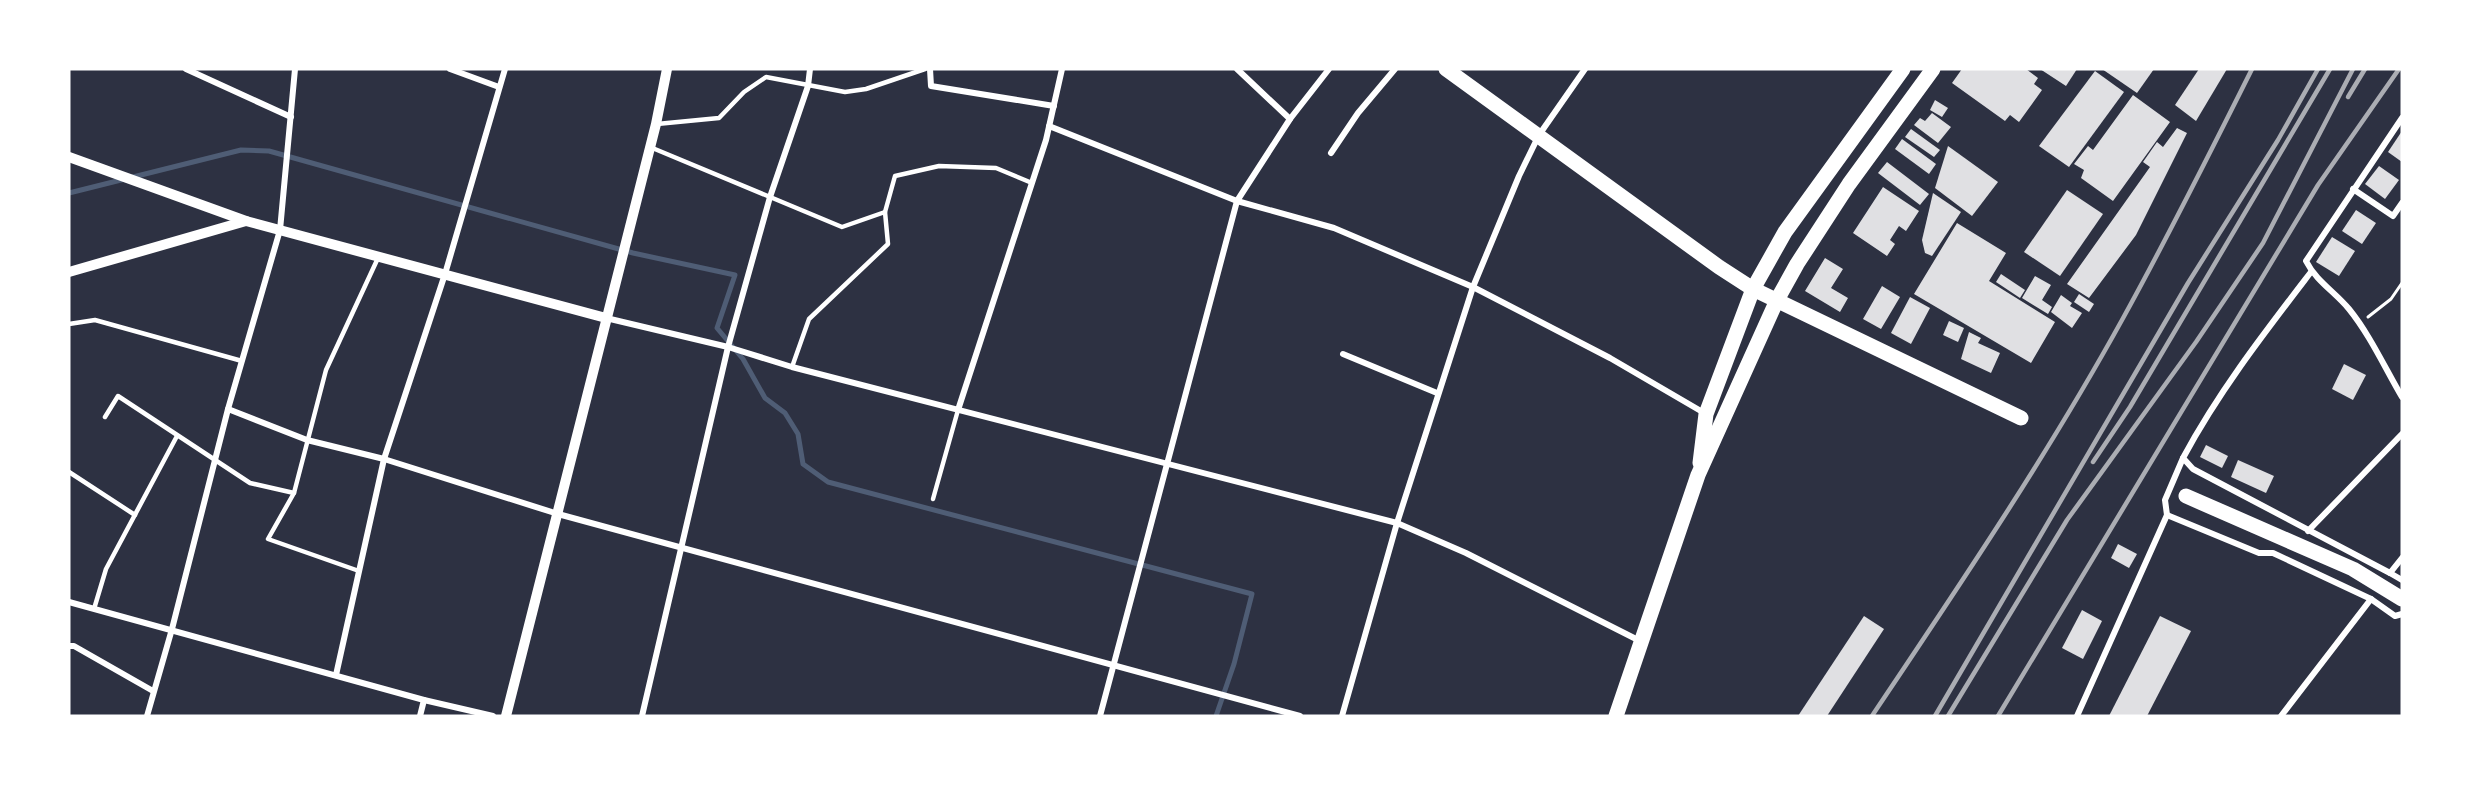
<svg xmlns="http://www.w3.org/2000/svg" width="2471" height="785" font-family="'IBM Plex Sans',sans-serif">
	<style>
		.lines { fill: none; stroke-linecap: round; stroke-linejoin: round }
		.stream { stroke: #4f5d75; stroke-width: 5 }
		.building { fill: #e0e0e3 }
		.path { stroke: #fff; stroke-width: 3 }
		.service { stroke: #fff; stroke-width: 4.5 }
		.minor { stroke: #fff; stroke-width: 6 }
		.tertiary { stroke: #fff; stroke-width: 10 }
		.primary { stroke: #fff; stroke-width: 15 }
		.trunk { stroke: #fff; stroke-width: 15 }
		.rail { stroke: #abadb3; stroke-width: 4.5 }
	</style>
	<rect width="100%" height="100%" fill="#2d3142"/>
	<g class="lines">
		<polyline class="stream" points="69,193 241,150 269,151 633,253 735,275 717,328 743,359 765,398 785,413 798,434 803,464 828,482 1252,594 1234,664 1216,716"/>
	</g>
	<g class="building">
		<polygon points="1962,69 2026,69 2038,78 2034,84 2042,90 2019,122 2010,115 2005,121 1952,83"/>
		<polygon points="2040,69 2077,69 2066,86"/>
		<polygon points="2102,69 2154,69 2137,93"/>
		<polygon points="2199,69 2227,69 2196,121 2175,105"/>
		<polygon points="2095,71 2124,92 2069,167 2039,146"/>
		<polygon points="2133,95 2170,122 2113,201 2081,178 2084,170 2074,164 2088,146 2093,150"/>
		<polygon points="1935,100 1948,108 1942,117 1930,110"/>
		<polygon points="1932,113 1951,127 1938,143 1914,125 1920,118 1925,121"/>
		<polygon points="2177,128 2187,133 2136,235 2089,298 2067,284 2150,167 2143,162 2157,142 2163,147"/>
		<polygon points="1911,129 1940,150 1934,157 1905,137"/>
		<polygon points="2402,131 2402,162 2388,152"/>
		<polygon points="1902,139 1936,164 1929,174 1895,149"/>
		<polygon points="1948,146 1998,182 1972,216 1935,188"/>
		<polygon points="1887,162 1929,194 1920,205 1878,173"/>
		<polygon points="2379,166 2399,180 2385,199 2365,184"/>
		<polygon points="1883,187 1919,211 1906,231 1899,226 1890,240 1895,244 1887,256 1853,233"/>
		<polygon points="2067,190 2103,214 2060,276 2024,252"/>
		<polygon points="1933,193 1961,212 1932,256 1925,253 1922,240"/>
		<polygon points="2356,210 2376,223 2362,244 2342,231"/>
		<polygon points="1957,223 2006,253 1989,281 2055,322 2031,363 1914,294"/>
		<polygon points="2332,237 2355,251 2339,276 2316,262"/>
		<polygon points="1825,258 1843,269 1831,288 1848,298 1840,312 1805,291"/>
		<polygon points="2001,274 2025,290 2020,298 1996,282"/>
		<polygon points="2035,276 2051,285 2042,300 2052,307 2048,314 2022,298"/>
		<polygon points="1882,286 1900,297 1881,329 1863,319"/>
		<polygon points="2079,294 2094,304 2089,312 2074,302"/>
		<polygon points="2061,295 2072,303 2070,306 2082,313 2072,328 2051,312"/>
		<polygon points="1910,297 1930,308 1911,344 1891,333"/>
		<polygon points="1949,321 1964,328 1958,342 1943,335"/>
		<polygon points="1969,332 1981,338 1978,343 2000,353 1991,373 1961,359"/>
		<polygon points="2344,364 2366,375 2353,400 2332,389"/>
		<polygon points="2206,445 2228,456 2222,468 2200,457"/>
		<polygon points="2238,460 2274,476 2266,493 2231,477"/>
		<polygon points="2118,544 2137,554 2129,568 2111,558"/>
		<polygon points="2082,610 2102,621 2083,659 2062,648"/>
		<polygon points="1864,616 1884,629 1827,716 1798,716"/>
		<polygon points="2160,616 2191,631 2147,716 2109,716"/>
	</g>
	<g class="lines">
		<polyline class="path" points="2368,317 2391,299 2402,283"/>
		<g class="service">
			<polyline points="657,124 719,118 744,92 766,77 845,92 866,89 925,69"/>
			<polyline points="650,147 842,227 885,212 895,176 939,166 996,168 1032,183"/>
			<polyline points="69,324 95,320 242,361"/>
			<polyline points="792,367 809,319 888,244 885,212"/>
			<polyline points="105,417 118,396 250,483 294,493"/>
			<polyline points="69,472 135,515"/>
			<polyline points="933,499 958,410"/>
			<polyline points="359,571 268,539 294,493 326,370 378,258"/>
			<polyline points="94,609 106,569 177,436"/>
		</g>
		<g class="minor">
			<polyline points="186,69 291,117"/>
			<polyline points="450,69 499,87"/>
			<polyline points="930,69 931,86 1054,106"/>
			<polyline points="1237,69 1290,119"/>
			<path d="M 2402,118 L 2306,261 C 2316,281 2335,292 2349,309 C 2370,335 2385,368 2402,397"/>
			<polyline points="1049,126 1237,201 1334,228 1473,287 1610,358 1706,414"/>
			<polyline points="1331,153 1358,113 1395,69"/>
			<polyline points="2353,189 2393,216 2402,203"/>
			<path d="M 2311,272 C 2265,332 2219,391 2183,458 L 2193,469 L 2390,573"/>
			<polyline points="606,318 728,347 792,367 1397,523 1466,553 1642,642"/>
			<polyline points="1343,354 1437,393"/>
			<polyline points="228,409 307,440 384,459 558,514 1300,716"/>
			<polyline points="958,410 1046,140 1062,69"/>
			<polyline points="2167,515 2259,553 2273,553 2371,599 2395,616 2402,614"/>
			<polyline points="2308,531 2402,434"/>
			<polyline points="2402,558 2390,573 2402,580"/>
			<polyline points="69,602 424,700 493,716"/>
			<polyline points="69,646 74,646 153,691"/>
			<polyline points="336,675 384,459 445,274 505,69"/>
			<polyline points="147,716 172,629 228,409 280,230 295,69"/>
			<polyline points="420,716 424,700"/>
			<polyline points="642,716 728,347 770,197 808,86 810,69"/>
			<polyline points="1100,716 1237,201 1290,119 1329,69"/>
			<polyline points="1342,716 1397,523 1473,287 1519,176 1539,135 1585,69"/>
			<polyline points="2077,716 2167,515 2165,500 2183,458"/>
			<polyline points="2281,716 2371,599"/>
		</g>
		<g class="tertiary">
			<polyline points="69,157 246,221 606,318"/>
			<polyline points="69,272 246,221"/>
			<polyline points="506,716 656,124 667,69"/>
		</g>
		<g class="primary">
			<polyline points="1446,69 1719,267 1753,289 2021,418"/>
			<polyline points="2186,496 2353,569 2402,599"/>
		</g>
		<g class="trunk">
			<polyline points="1700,463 1706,414 1753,289 1785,232 1903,69"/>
			<polyline points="1616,716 1698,475 1777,300 1797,264 1849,184 1933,69"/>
		</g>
		<g class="rail">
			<polyline points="2348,97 2365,69"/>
			<polyline points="2093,462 2130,407 2330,69"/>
			<path d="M 1872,716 C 1959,586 2047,456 2122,320 C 2168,237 2210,153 2252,69"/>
			<polyline points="1935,716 2188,283 2278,140 2318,69"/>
			<polyline points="1948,716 2067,520 2196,342 2263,243 2353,69"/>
			<polyline points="1998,716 2318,185 2399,69"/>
		</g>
	</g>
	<rect width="2471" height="785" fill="none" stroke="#ffffff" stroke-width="141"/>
</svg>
